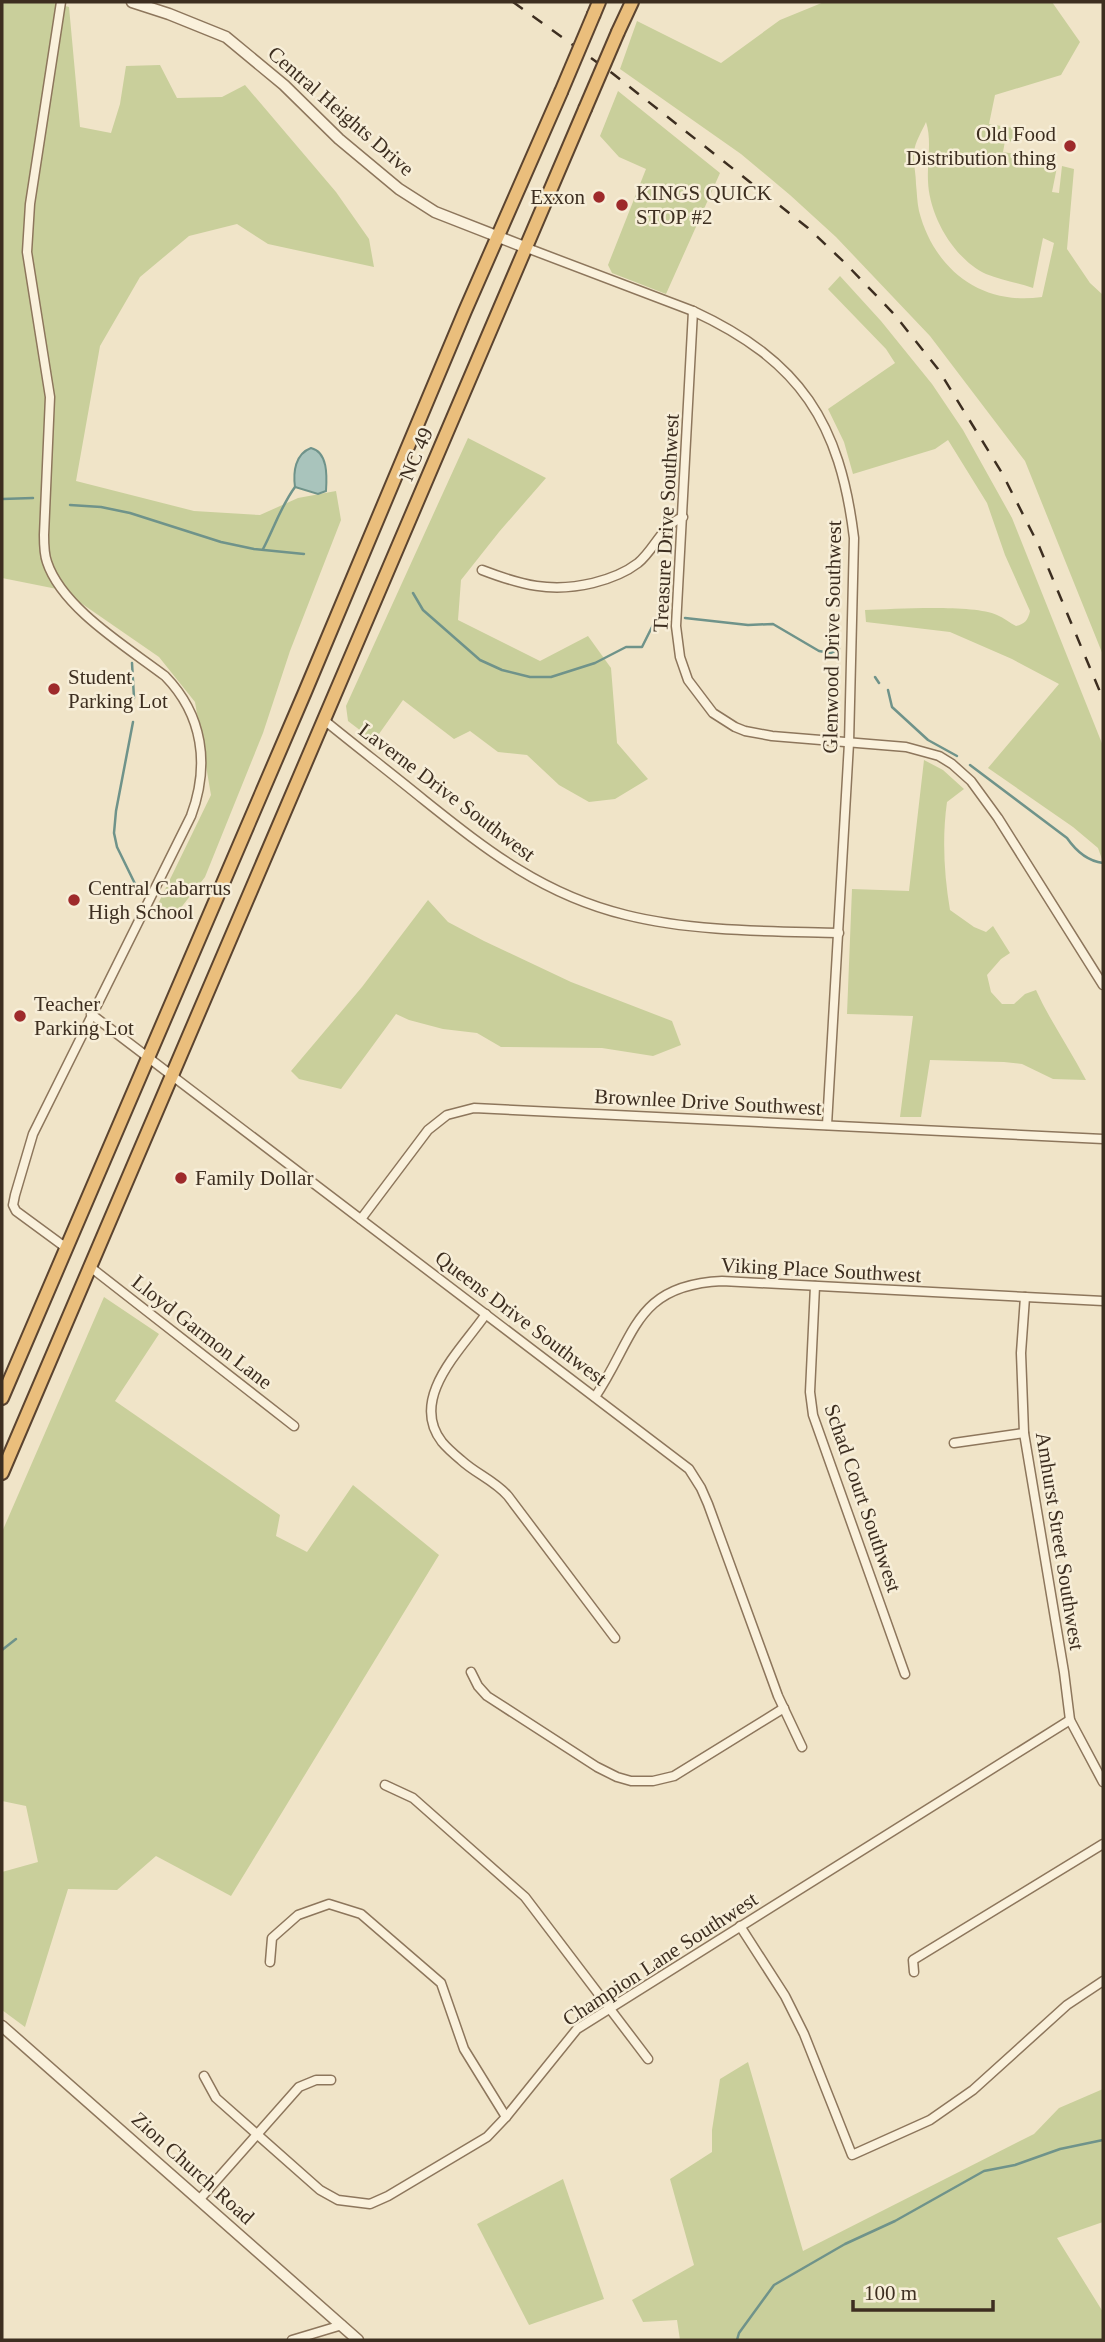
<svg xmlns="http://www.w3.org/2000/svg" width="1105" height="2342" font-family="'Times New Roman',serif">
	<style>
		.green { fill: #c9cf9b; fill-rule: evenodd }
		.water { fill: #a9c4bc; stroke: #6f938a; stroke-width: 2 }
		.lines { fill: none; stroke-linecap: round; stroke-linejoin: round }
		.stream { stroke: #6f938a; stroke-width: 2.5 }
		.minor-casing { stroke: #8d765c; stroke-width: 11 }
		.tertiary-casing { stroke: #8d765c; stroke-width: 13 }
		.trunk-casing { stroke: #5b4430; stroke-width: 16 }
		.minor { stroke: #faf1dc; stroke-width: 8 }
		.tertiary { stroke: #faf1dc; stroke-width: 10 }
		.trunk { stroke: #eabe7c; stroke-width: 12 }
		.rail { stroke: #3d2e20; stroke-width: 2.5; stroke-dasharray: 12 12; stroke-linecap: butt }
		.trunk-bridge-casing { stroke: #5b4430; stroke-width: 16; stroke-linecap: butt }
		.trunk-bridge { stroke: #eabe7c; stroke-width: 12 }
		.poi-dot { fill: #9e2a2b; stroke: #f7eed8; stroke-width: 2.5 }
		.labels { text-anchor: middle; stroke-width: 5; stroke-linejoin: round; paint-order: stroke }
		.street-label { font-size: 21px; fill: #3d2e20; stroke: #f7eed8 }
		.poi-label { font-size: 21px; fill: #3d2e20; stroke: #f7eed8; text-anchor: start }
	</style>
	<rect width="100%" height="100%" fill="#f0e4c8"/>
	<g class="green">
		<polygon points="2,2 50,2 69,7 80,127 111,133 120,104 126,66 160,65 177,98 222,97 245,85 336,192 369,239 374,267 268,244 237,224 189,236 140,277 100,346 76,481 194,511 260,515 298,498 336,491 341,520 290,651 263,733 205,877 176,914 157,906 211,795 195,702 159,657 62,590 2,578"/>
		<path d="M 824,2 L 1052,2 L 1080,42 L 1061,75 L 995,95 L 989,124 L 1020,129 L 1016,142 L 1005,141 L 1003,152 L 1052,160 L 1057,167 L 1052,192 L 1059,193 L 1062,166 L 1074,169 L 1067,249 L 1090,283 L 1103,295 L 1103,655 L 1025,461 L 930,336 L 836,237 L 790,195 L 741,154 L 620,69 L 637,21 L 721,63 L 780,20 ZM 926,122 C 932,140 927,162 928,181 C 929,216 954,259 986,274 C 1001,280 1018,283 1033,288 L 1043,238 L 1054,243 L 1042,297 C 981,306 934,269 919,211 C 917,202 917,193 916,184 C 916,174 913,162 914,152 C 915,142 922,131 926,122 Z"/>
		<polygon points="618,91 720,173 666,294 612,273 608,265 646,169 619,157 600,136"/>
		<path d="M 840,276 L 881,321 L 932,384 L 963,430 L 1012,518 L 1103,746 L 1103,862 L 1098,848 L 1073,827 L 988,768 L 1059,684 L 1012,659 L 950,632 L 866,622 L 865,610 C 895,609 973,604 997,615 C 1004,618 1010,623 1016,626 C 1025,624 1028,620 1030,611 L 1005,555 L 987,503 L 948,440 L 935,449 L 853,474 L 844,442 L 828,409 L 895,363 L 886,349 L 828,289 Z"/>
		<polygon points="468,438 546,478 499,532 461,580 458,620 540,661 588,636 611,668 617,743 648,779 615,799 589,802 559,785 527,755 498,752 470,731 454,739 403,700 374,741 348,721 346,706"/>
		<path d="M 924,760 L 943,770 L 964,789 L 947,802 C 942,837 944,875 950,910 L 974,927 L 986,932 L 993,926 L 1010,953 L 1001,959 L 987,975 L 991,992 L 1002,1004 L 1014,1004 L 1025,994 L 1036,990 C 1050,1021 1070,1049 1086,1080 L 1053,1079 L 1022,1064 L 1004,1062 L 930,1060 L 921,1117 L 900,1117 L 913,1016 L 847,1014 L 852,889 L 909,891 Z"/>
		<polygon points="428,900 448,922 484,941 571,982 672,1021 681,1045 653,1056 602,1048 501,1047 477,1033 443,1029 409,1020 396,1014 341,1089 299,1079 291,1071 362,987"/>
		<polygon points="104,1297 159,1334 115,1401 280,1515 276,1536 307,1552 353,1485 439,1555 231,1896 156,1856 117,1890 68,1889 25,2027 2,2010 2,1872 38,1862 26,1806 2,1801 2,1532"/>
		<polygon points="748,2062 803,2251 1034,2134 1059,2108 1103,2089 1103,2222 1057,2238 1103,2312 1103,2340 680,2340 677,2320 643,2322 632,2300 694,2265 670,2179 712,2152 712,2130 720,2079"/>
		<polygon points="563,2179 604,2299 529,2325 477,2224"/>
	</g>
	<path class="water" d="M 311,448 C 328,452 327,476 326,491 L 318,494 L 295,487 C 293,472 295,454 311,448 Z"/>
	<g class="lines">
		<g class="stream">
			<polyline points="2,499 33,498"/>
			<polyline points="70,505 101,507 130,513 221,542 254,549 304,554"/>
			<path d="M 263,549 C 274,528 281,506 295,487"/>
			<polyline points="413,593 423,610 480,660 502,670 530,677 551,677 595,663 626,647 642,647 655,621 666,618"/>
			<polyline points="685,618 748,625 773,624 819,651 831,653 839,649"/>
			<polyline points="132,663 134,698"/>
			<polyline points="875,677 879,683"/>
			<polyline points="888,690 892,707 928,740 957,756"/>
			<polyline points="133,722 116,811 114,833 117,847 139,892"/>
			<path d="M 970,765 L 1067,838 C 1076,851 1087,861 1103,863"/>
			<polyline points="2,1650 16,1639"/>
			<polyline points="737,2340 739,2333 774,2285 845,2244 895,2221 984,2171 1015,2165 1060,2149 1103,2140"/>
		</g>
		<defs>
			<g id="minor">
				<path d="M 61,2 L 30,204 L 27,252 L 50,397 L 44,535 C 44,544 44,554 47,562 C 62,608 127,647 165,676 C 203,715 210,765 191,816 L 33,1134 L 15,1195 L 13,1205 L 16,1211 L 65,1247"/>
				<path d="M 527,248 L 693,311 C 801,361 840,423 854,538 L 849,743 L 827,1125"/>
				<polyline points="693,311 676,626 680,657 688,680 713,713 735,727 745,731 772,736 906,747 939,756 952,764 971,781 998,818 1103,985"/>
				<path d="M 482,570 C 521,585 551,593 593,583 C 609,579 625,573 638,563 C 655,549 662,525 683,517"/>
				<path d="M 324,720 C 357,747 391,773 424,800 C 489,852 544,895 626,915 C 694,932 770,931 839,933"/>
				<polyline points="91,1014 689,1469 701,1488 708,1504 778,1696 802,1747"/>
				<polyline points="361,1219 428,1130 447,1115 474,1108 1103,1139"/>
				<polyline points="89,1266 294,1426"/>
				<polyline points="815,1286 810,1392 813,1415 905,1674"/>
				<polyline points="1025,1297 1021,1353 1024,1433 1064,1672 1070,1720 1103,1782"/>
				<path d="M 486,1314 C 462,1349 408,1398 442,1442 C 447,1448 455,1455 461,1460 C 476,1474 494,1480 508,1496 L 615,1638"/>
				<path d="M 595,1397 C 636,1336 634,1285 722,1281 L 1103,1301"/>
				<polyline points="954,1443 1024,1433"/>
				<polyline points="471,1672 478,1686 487,1696 597,1767 617,1777 631,1781 653,1781 674,1776 784,1708"/>
				<polyline points="385,1785 413,1798 525,1897 648,2059"/>
				<polyline points="740,1926 785,1996 804,2034 852,2155 930,2120 973,2090 1067,2005 1103,1981"/>
				<polyline points="270,1962 272,1938 298,1915 329,1904 361,1914 441,1983 464,2049 506,2117"/>
				<polyline points="914,1972 913,1960 1103,1844"/>
				<polyline points="204,2076 216,2098 320,2190 338,2200 370,2204 388,2196 487,2137 506,2117 577,2029 1070,1720"/>
				<polyline points="199,2200 299,2087 316,2080 331,2080"/>
				<polyline points="292,2340 342,2325"/>
			</g>
			<g id="tertiary">
				<polyline points="132,2 169,14 226,37 284,85 339,139 399,189 435,212 527,248"/>
				<polyline points="2,2026 358,2340"/>
			</g>
			<g id="trunk">
				<polyline points="594,14 599,2"/>
				<polyline points="618,32 632,2"/>
				<polyline points="2,1398 305,692 465,311 561,92"/>
				<polyline points="2,1473 585,109"/>
			</g>
		</defs>
		<use href="#minor" class="minor-casing"/>
		<use href="#tertiary" class="tertiary-casing"/>
		<use href="#trunk" class="trunk-casing"/>
		<use href="#minor" class="minor"/>
		<use href="#tertiary" class="tertiary"/>
		<use href="#trunk" class="trunk"/>
		<polyline class="rail" points="513,2 612,73 808,228 845,263 894,314 938,369 1002,473 1039,546 1103,699"/>
		<defs>
			<g id="trunk-bridge">
				<polyline points="561,92 594,14"/>
				<polyline points="585,109 618,32"/>
			</g>
		</defs>
		<use href="#trunk-bridge" class="trunk-bridge-casing"/>
		<use href="#trunk-bridge" class="trunk-bridge"/>
	</g>
	<g class="poi-dot">
		<circle cx="1070" cy="146" r="7"/>
		<circle cx="599" cy="197" r="7"/>
		<circle cx="622" cy="205" r="7"/>
		<circle cx="54" cy="689" r="7"/>
		<circle cx="74" cy="900" r="7"/>
		<circle cx="20" cy="1016" r="7"/>
		<circle cx="181" cy="1178" r="7"/>
	</g>
	<g class="labels">
		<g class="street-label">
			<text transform="translate(341 111) rotate(41)" y="7">Central Heights Drive</text>
			<text transform="translate(416 454) rotate(-67)" y="7">NC 49</text>
			<text transform="translate(666 523) rotate(-87)" y="7">Treasure Drive Southwest</text>
			<text transform="translate(832 637) rotate(-89)" y="7">Glenwood Drive Southwest</text>
			<text transform="translate(447 792) rotate(37)" y="7">Laverne Drive Southwest</text>
			<text transform="translate(708 1102) rotate(3)" y="7">Brownlee Drive Southwest</text>
			<text transform="translate(821 1270) rotate(3)" y="7">Viking Place Southwest</text>
			<text transform="translate(521 1318) rotate(37)" y="7">Queens Drive Southwest</text>
			<text transform="translate(202 1332) rotate(38)" y="7">Lloyd Garmon Lane</text>
			<text transform="translate(863 1498) rotate(71)" y="7">Schad Court Southwest</text>
			<text transform="translate(1060 1541) rotate(81)" y="7">Amhurst Street Southwest</text>
			<text transform="translate(660 1959) rotate(-33)" y="7">Champion Lane Southwest</text>
			<text transform="translate(193 2168) rotate(42)" y="7">Zion Church Road</text>
		</g>
		<g class="poi-label">
			<text x="1056" y="141" text-anchor="end">Old Food<tspan x="1056" dy="24">Distribution thing</tspan></text>
			<text x="636" y="200">KINGS QUICK<tspan x="636" dy="24">STOP #2</tspan></text>
			<text x="585" y="204" text-anchor="end">Exxon</text>
			<text x="68" y="684">Student<tspan x="68" dy="24">Parking Lot</tspan></text>
			<text x="88" y="895">Central Cabarrus<tspan x="88" dy="24">High School</tspan></text>
			<text x="34" y="1011">Teacher<tspan x="34" dy="24">Parking Lot</tspan></text>
			<text x="195" y="1185">Family Dollar</text>
		</g>
	</g>
	<rect width="1105" height="2342" fill="none" stroke="#3d2e20" stroke-width="7"/>
	<path d="M853 2300v10h140v-10" fill="none" stroke="#3d2e20" stroke-width="3.5"/>
	<text x="864" y="2300" font-size="21" fill="#3d2e20" stroke="#f7eed8" stroke-width="5" paint-order="stroke">100 m</text>
</svg>
